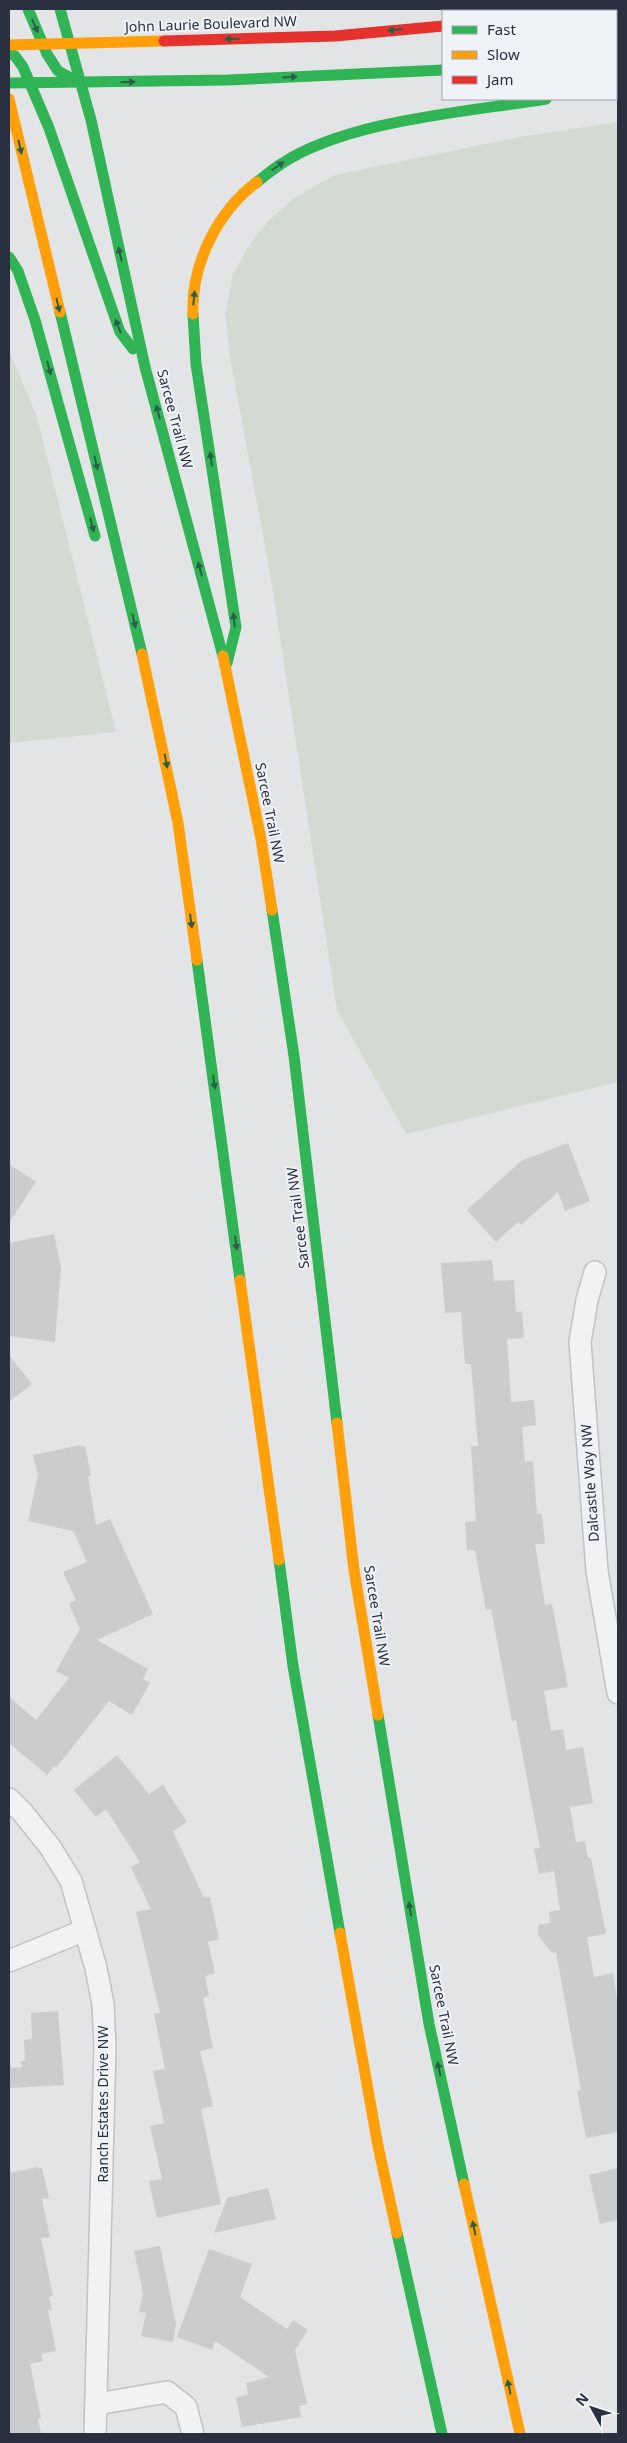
<svg xmlns="http://www.w3.org/2000/svg" width="627" height="2443" font-family="'Noto Sans',sans-serif">
	<style>
		.green { fill: #d2dad2 }
		.building { fill: #caccce }
		.lines { fill: none; stroke-linecap: round; stroke-linejoin: round }
		.street-casing { stroke: #c0c2c4; stroke-width: 24 }
		.street { stroke: #f1f2f3; stroke-width: 21 }
		.fast { stroke: #30b455; stroke-width: 11 }
		.slow { stroke: #ff9f0a; stroke-width: 11 }
		.jam { stroke: #e5322d; stroke-width: 11 }
		.oneway { fill: #2b5e47 }
		.labels { text-anchor: middle; stroke-width: 4; stroke-linejoin: round; paint-order: stroke }
		.street-label { font-size: 14px; fill: #29303f; stroke: #eff2f6 }
	</style>
	<rect width="100%" height="100%" fill="#e2e4e6"/>
	<g class="green">
		<polygon points="618,122 618,1082 406,1134 337,1010 271,579 230,357 225,314 233,275 248,247 268,221 294,198 335,175 520,137"/>
		<polygon points="9,350 37,417 116,732 9,743"/>
	</g>
	<g class="building">
		<polygon points="568,1143 590,1201 565,1211 558,1192 521,1225 518,1222 496,1242 467,1210 521,1161"/>
		<polygon points="9,1164 36,1182 9,1223"/>
		<polygon points="54,1234 61,1268 55,1342 9,1336 9,1243"/>
		<polygon points="492,1260 494,1281 514,1280 516,1312 522,1311 524,1338 507,1339 511,1402 534,1400 536,1425 522,1427 525,1462 533,1461 537,1514 542,1514 545,1544 535,1544 545,1605 552,1604 568,1687 544,1691 551,1731 563,1729 566,1750 583,1747 593,1803 570,1807 576,1842 585,1841 588,1858 591,1858 606,1934 587,1937 594,1977 613,1973 618,2004 618,2132 586,2138 577,2091 581,2090 556,1952 552,1953 538,1935 538,1925 550,1923 549,1912 560,1910 554,1871 539,1874 534,1849 540,1848 516,1720 512,1721 491,1609 486,1610 475,1550 467,1550 465,1522 476,1521 471,1446 478,1446 471,1364 465,1364 461,1312 445,1313 441,1263"/>
		<polygon points="9,1355 32,1384 9,1402"/>
		<polygon points="81,1445 81,1447 85,1446 91,1475 88,1476 96,1525 110,1519 153,1614 97,1640 148,1669 143,1679 150,1683 132,1715 109,1701 56,1768 54,1766 47,1775 9,1743 9,1697 36,1720 69,1678 56,1671 80,1629 69,1604 76,1600 63,1572 87,1562 73,1531 28,1521 38,1475 33,1455"/>
		<polygon points="117,1755 149,1794 163,1785 187,1822 173,1831 204,1898 210,1897 219,1939 208,1942 215,1973 205,1976 209,1996 203,1998 213,2048 200,2051 213,2106 201,2109 221,2204 157,2218 149,2181 162,2179 150,2126 164,2123 153,2071 165,2069 154,2014 160,2013 136,1912 151,1909 131,1867 140,1862 106,1809 96,1817 74,1790"/>
		<polygon points="58,2011 64,2085 9,2088 9,2068 22,2067 21,2061 25,2061 24,2040 32,2039 31,2013"/>
		<polygon points="38,2167 38,2169 42,2168 49,2198 42,2199 50,2237 41,2238 53,2296 49,2297 52,2310 48,2310 56,2351 41,2354 43,2361 30,2364 41,2418 38,2419 41,2434 9,2434 9,2173"/>
		<polygon points="618,2168 618,2220 600,2224 589,2175"/>
		<polygon points="268,2188 276,2219 214,2233 227,2198"/>
		<polygon points="160,2246 176,2324 173,2342 141,2336 146,2313 139,2312 143,2293 134,2251"/>
		<polygon points="209,2249 252,2264 240,2297 287,2329 293,2320 308,2330 295,2350 307,2404 299,2406 301,2417 242,2427 236,2398 248,2394 246,2383 269,2377 215,2341 212,2350 177,2337"/>
	</g>
	<g class="lines">
		<defs>
			<g id="street">
				<polyline points="595,1272 587,1300 580,1342 597,1571 618,1693"/>
				<polyline points="9,1799 23,1813 50,1847 71,1881 96,1968 103,2004 105,2047 95,2434"/>
				<polyline points="9,1961 85,1930"/>
				<polyline points="97,2404 167,2392 186,2407 193,2434"/>
			</g>
		</defs>
		<use href="#street" class="street-casing"/>
		<use href="#street" class="street"/>
		<g class="fast">
			<polyline points="28,9 47,54 58,71 79,82"/>
			<polyline points="60,9 91,120 145,367 223,656"/>
			<polyline points="9,53 15,56 23,67 49,128 120,332 133,349"/>
			<polyline points="9,83 228,80 443,70"/>
			<polyline points="616,85 618,85"/>
			<path d="M 257,182 C 265,176 273,169 281,164 C 348,120 467,112 546,99"/>
			<polyline points="9,257 18,271 35,320 95,536"/>
			<polyline points="60,312 142,654"/>
			<polyline points="193,314 196,364 236,627 227,663"/>
			<polyline points="272,910 294,1056 337,1423"/>
			<polyline points="197,960 240,1280"/>
			<polyline points="279,1560 293,1666 340,1933"/>
			<polyline points="378,1715 429,2024 464,2184"/>
			<polyline points="397,2233 442,2434"/>
		</g>
		<g class="slow">
			<polyline points="600,11 618,9"/>
			<polyline points="9,45 164,41"/>
			<polyline points="616,59 618,59"/>
			<polyline points="9,99 60,312"/>
			<path d="M 193,314 C 191,265 217,212 257,182"/>
			<polyline points="142,654 178,823 197,960"/>
			<polyline points="223,656 261,839 272,910"/>
			<polyline points="240,1280 279,1560"/>
			<polyline points="337,1423 354,1570 378,1715"/>
			<polyline points="340,1933 378,2146 397,2233"/>
			<polyline points="464,2184 520,2434"/>
		</g>
		<polyline class="jam" points="164,41 335,36 443,26"/>
	</g>
	<defs><path id="oneway-solid" d="M-6-.8H1V-3.2L6.5 0L1 3.2V.8H-6Z" transform="scale(1.25)"/></defs>
	<g class="oneway">
		<use href="#oneway-solid" transform="translate(35 26) rotate(67)"/>
		<use href="#oneway-solid" transform="translate(395 30) rotate(175)"/>
		<use href="#oneway-solid" transform="translate(232 39) rotate(178)"/>
		<use href="#oneway-solid" transform="translate(290 77) rotate(-3)"/>
		<use href="#oneway-solid" transform="translate(128 82) rotate(-1)"/>
		<use href="#oneway-solid" transform="translate(20 147) rotate(77)"/>
		<use href="#oneway-solid" transform="translate(278 166) rotate(-35)"/>
		<use href="#oneway-solid" transform="translate(120 254) rotate(-103)"/>
		<use href="#oneway-solid" transform="translate(194 298) rotate(-84)"/>
		<use href="#oneway-solid" transform="translate(58 305) rotate(77)"/>
		<use href="#oneway-solid" transform="translate(118 326) rotate(-112)"/>
		<use href="#oneway-solid" transform="translate(49 368) rotate(75)"/>
		<use href="#oneway-solid" transform="translate(158 412) rotate(-105)"/>
		<use href="#oneway-solid" transform="translate(211 459) rotate(-98)"/>
		<use href="#oneway-solid" transform="translate(96 463) rotate(77)"/>
		<use href="#oneway-solid" transform="translate(92 525) rotate(75)"/>
		<use href="#oneway-solid" transform="translate(200 569) rotate(-105)"/>
		<use href="#oneway-solid" transform="translate(234 620) rotate(-97)"/>
		<use href="#oneway-solid" transform="translate(134 621) rotate(77)"/>
		<use href="#oneway-solid" transform="translate(166 761) rotate(79)"/>
		<use href="#oneway-solid" transform="translate(191 921) rotate(82)"/>
		<use href="#oneway-solid" transform="translate(214 1082) rotate(82)"/>
		<use href="#oneway-solid" transform="translate(236 1243) rotate(82)"/>
		<use href="#oneway-solid" transform="translate(410 1909) rotate(-99)"/>
		<use href="#oneway-solid" transform="translate(439 2069) rotate(-102)"/>
		<use href="#oneway-solid" transform="translate(474 2228) rotate(-102)"/>
		<use href="#oneway-solid" transform="translate(509 2387) rotate(-102)"/>
	</g>
	<g class="labels">
		<g class="street-label">
			<text transform="translate(211 24) rotate(-2)" y="5">John Laurie Boulevard NW</text>
			<text transform="translate(175 419) rotate(75)" y="5">Sarcee Trail NW</text>
			<text transform="translate(270 813) rotate(79)" y="5">Sarcee Trail NW</text>
			<text transform="translate(298 1218) rotate(-97)" y="5">Sarcee Trail NW</text>
			<text transform="translate(590 1483) rotate(-94)" y="5">Dalcastle Way NW</text>
			<text transform="translate(377 1616) rotate(81)" y="5">Sarcee Trail NW</text>
			<text transform="translate(444 2015) rotate(79)" y="5">Sarcee Trail NW</text>
			<text transform="translate(103 2104) rotate(-90)" y="5">Ranch Estates Drive NW</text>
		</g>
	</g>
	<rect width="627" height="2443" fill="none" stroke="#29303f" stroke-width="20"/>
	<rect x="442" y="10" width="175" height="90" fill="#eff2f6" stroke="#a0a4ad"/>
	<rect x="452" y="26" width="25" height="8" fill="#30b455" stroke="#a0a4ad"/>
	<text x="487" y="35" font-size="15" fill="#29303f">Fast</text>
	<rect x="452" y="51" width="25" height="8" fill="#ff9f0a" stroke="#a0a4ad"/>
	<text x="487" y="60" font-size="15" fill="#29303f">Slow</text>
	<rect x="452" y="76" width="25" height="8" fill="#e5322d" stroke="#a0a4ad"/>
	<text x="487" y="85" font-size="15" fill="#29303f">Jam</text>
	<g transform="translate(592 2408) rotate(310)" stroke="#eff2f6" stroke-width="4" paint-order="stroke">
	<path d="M0-4L9 19L0 12L-9 19Z" fill="#29303f"/>
	<text y="-8" font-size="14" font-weight="bold" text-anchor="middle" fill="#29303f">N</text>
	</g>
</svg>
